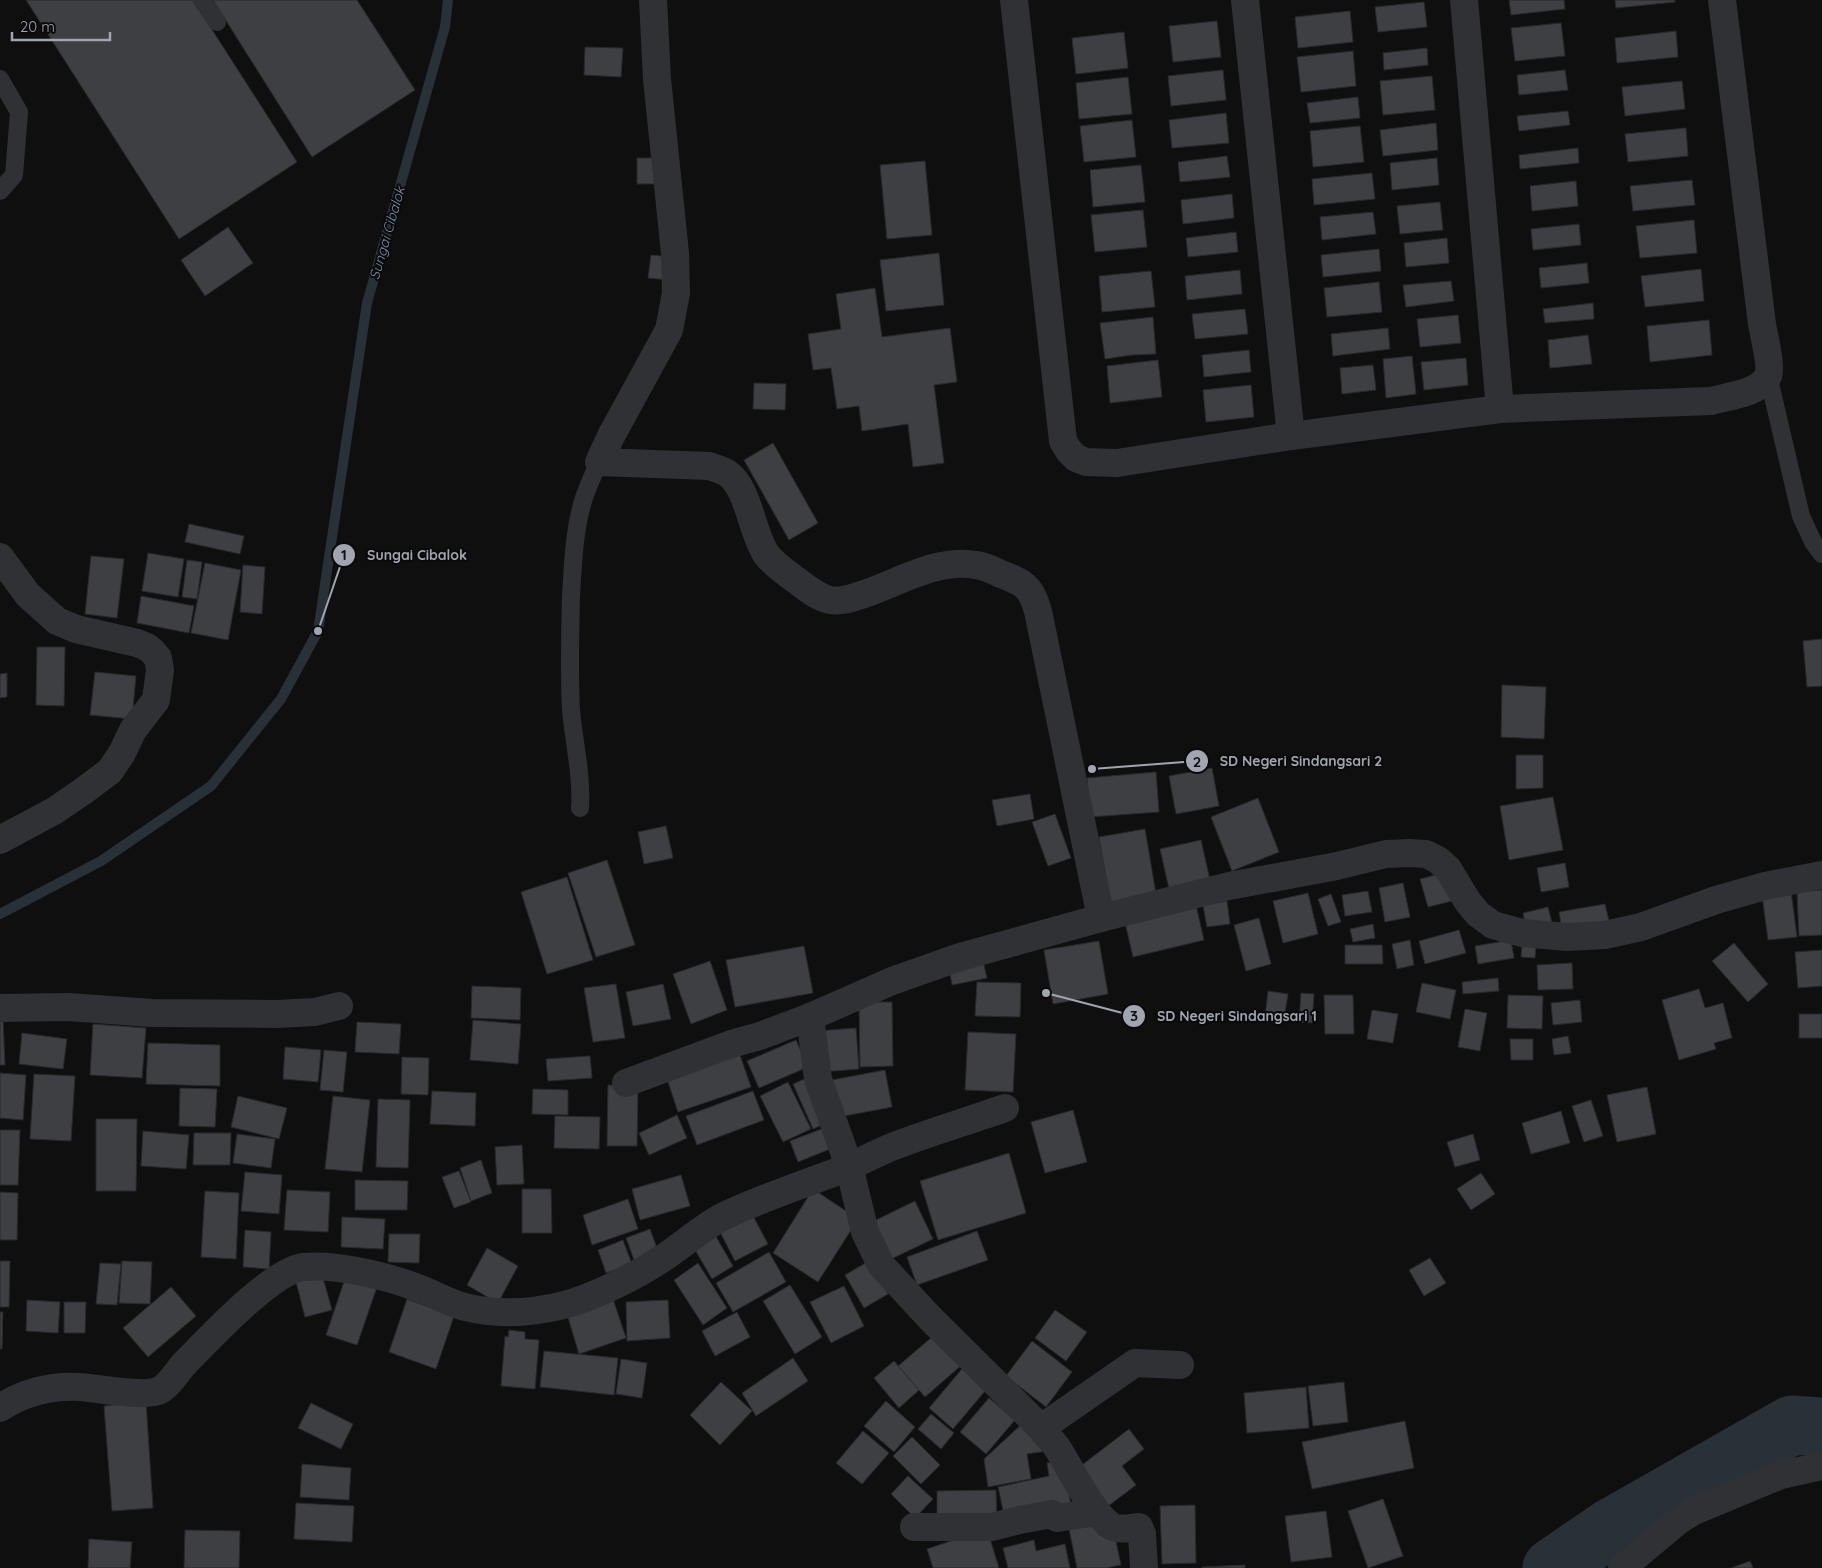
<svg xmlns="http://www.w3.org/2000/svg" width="1822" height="1568" font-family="Quicksand,sans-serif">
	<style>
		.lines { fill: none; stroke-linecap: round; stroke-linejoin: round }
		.stream { stroke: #293138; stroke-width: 10 }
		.river { stroke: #293138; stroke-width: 59 }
		.building { fill: #3e3f43; stroke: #29292c }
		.lane { stroke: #303135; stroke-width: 18 }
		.street { stroke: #303135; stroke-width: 28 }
		.labels { text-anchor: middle; stroke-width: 4; stroke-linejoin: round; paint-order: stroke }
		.water-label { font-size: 14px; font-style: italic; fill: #7791ac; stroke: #0a0a0b }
		.leader { fill: none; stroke: #a0a5b1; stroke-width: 2 }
		.callout-dot { fill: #a0a5b1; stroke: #0a0a0b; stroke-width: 2 }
		.mark-label { font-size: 15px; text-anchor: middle; font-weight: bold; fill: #111 }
		.callout-label { font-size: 14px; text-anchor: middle; font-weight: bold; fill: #a0a5b1; stroke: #0a0a0b; stroke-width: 4; stroke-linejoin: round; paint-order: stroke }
	</style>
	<rect width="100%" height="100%" fill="#0f0f10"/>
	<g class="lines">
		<polyline class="stream" points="0,914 101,861 211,786 281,699 318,631 367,303 445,27 448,0"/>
		<polyline class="river" points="1552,1568 1609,1529 1792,1425 1822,1427"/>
	</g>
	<g class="building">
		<polygon points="26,0 193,0 297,162 179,239"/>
		<polygon points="213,0 357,0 415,90 312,157"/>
		<polygon points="1509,0 1564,0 1565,9 1511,15"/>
		<polygon points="1615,0 1675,0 1675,2 1616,8"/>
		<polygon points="1424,2 1427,27 1378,32 1375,7"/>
		<polygon points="1350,11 1353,42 1298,48 1295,17"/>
		<polygon points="1217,21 1221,57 1173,62 1169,26"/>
		<polygon points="1561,23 1565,56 1515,61 1511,28"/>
		<polygon points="1676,31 1678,57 1617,63 1615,38"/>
		<polygon points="1124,32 1128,68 1076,74 1072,38"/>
		<polygon points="585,47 623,48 621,77 584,75"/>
		<polygon points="1427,48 1428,65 1384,70 1383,53"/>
		<polygon points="1353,51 1356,86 1301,92 1297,57"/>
		<polygon points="1223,70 1226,100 1171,106 1168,76"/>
		<polygon points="1565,70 1568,90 1519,95 1517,75"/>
		<polygon points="1432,76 1435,110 1383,115 1380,81"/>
		<polygon points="1128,77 1132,114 1079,119 1076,83"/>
		<polygon points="1682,81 1685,109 1625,116 1622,87"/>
		<polygon points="1358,97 1360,118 1310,123 1307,103"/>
		<polygon points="1568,111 1570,125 1519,131 1517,116"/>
		<polygon points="1226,113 1229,143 1172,148 1169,120"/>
		<polygon points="1132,120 1136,157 1084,162 1080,126"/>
		<polygon points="1436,123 1438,150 1383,156 1380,130"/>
		<polygon points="1360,126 1364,162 1313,167 1310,131"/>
		<polygon points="1686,128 1688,156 1628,162 1625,134"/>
		<polygon points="1578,148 1579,163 1520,169 1519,155"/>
		<polygon points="1227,156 1230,177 1180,182 1178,162"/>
		<rect x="637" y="158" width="25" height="26"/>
		<polygon points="1437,158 1439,185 1392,190 1390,163"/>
		<polygon points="925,161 932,235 887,239 880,165"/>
		<polygon points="1141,165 1145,202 1093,207 1090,170"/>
		<polygon points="1372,173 1375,199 1314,205 1312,179"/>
		<polygon points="1692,180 1695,205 1633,211 1630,186"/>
		<polygon points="1576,181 1578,206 1532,211 1530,186"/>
		<polygon points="1232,194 1234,218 1183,224 1181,200"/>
		<polygon points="1440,202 1443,230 1400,234 1397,206"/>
		<polygon points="1143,210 1147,247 1095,252 1091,215"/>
		<polygon points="1373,212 1376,234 1322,240 1320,217"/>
		<polygon points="1694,220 1697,253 1640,258 1636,226"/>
		<polygon points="1579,224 1581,245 1533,250 1531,229"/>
		<polygon points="228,227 253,263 205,296 181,260"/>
		<polygon points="1236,232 1238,252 1188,257 1186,238"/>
		<polygon points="1447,238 1449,263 1406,267 1404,243"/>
		<polygon points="1379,249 1381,271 1323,277 1321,255"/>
		<polygon points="939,253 944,305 886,311 880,260"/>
		<polygon points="651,255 673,257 670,280 648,278"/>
		<polygon points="1587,263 1589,283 1541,288 1539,268"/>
		<polygon points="1701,269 1704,301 1645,307 1641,276"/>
		<polygon points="1240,270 1242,294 1187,300 1185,276"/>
		<polygon points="1151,271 1155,307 1102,312 1099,276"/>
		<polygon points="1451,281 1454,301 1406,307 1403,285"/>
		<polygon points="1379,282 1382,312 1327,317 1324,288"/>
		<polygon points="875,288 882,337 950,328 957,382 934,385 944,463 913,467 908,424 862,431 859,406 837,409 831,368 813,370 808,334 841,329 836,294"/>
		<polygon points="1593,303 1594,319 1545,323 1543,309"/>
		<polygon points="1245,309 1248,334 1195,339 1192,314"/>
		<polygon points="1458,315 1461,343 1420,347 1417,319"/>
		<polygon points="1153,317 1156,354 1132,355 1105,359 1100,323"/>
		<polygon points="1709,320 1712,355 1650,362 1647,326"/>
		<polygon points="1388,328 1390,349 1333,356 1331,334"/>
		<polygon points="1588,335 1592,364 1550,368 1548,340"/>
		<polygon points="1249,350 1251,372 1204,377 1202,355"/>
		<polygon points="1412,356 1416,394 1386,398 1383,359"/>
		<polygon points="1466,358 1468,385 1424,390 1421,362"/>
		<polygon points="1158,360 1162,397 1110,403 1107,366"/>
		<polygon points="1373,365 1376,390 1342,394 1340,368"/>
		<polygon points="754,383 786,384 785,410 753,409"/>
		<polygon points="1251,385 1254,417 1206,422 1203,390"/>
		<polygon points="773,443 818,523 789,540 744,460"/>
		<polygon points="189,524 244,536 240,554 185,542"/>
		<polygon points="148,553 184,559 178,597 142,591"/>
		<polygon points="91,556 124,559 117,618 85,614"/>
		<polygon points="187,560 202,562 197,599 182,597"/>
		<polygon points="205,563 241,570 228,640 191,633"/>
		<polygon points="243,565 265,567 262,614 240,612"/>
		<polygon points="141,596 194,606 189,633 137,623"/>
		<polygon points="1822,639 1822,686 1807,687 1803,641"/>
		<polygon points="37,647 65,647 64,706 36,705"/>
		<polygon points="95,672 136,676 132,719 90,715"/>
		<polygon points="7,673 7,697 0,698 0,674"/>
		<polygon points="1502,685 1546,687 1544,739 1501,737"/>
		<polygon points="1516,755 1543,755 1543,788 1516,789"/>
		<polygon points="1212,768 1219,806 1176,814 1169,776"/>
		<polygon points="1156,772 1159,812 1090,817 1087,778"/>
		<polygon points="1030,794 1034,819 997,826 992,800"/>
		<polygon points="1553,797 1563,850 1509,860 1500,806"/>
		<polygon points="1258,798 1279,852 1232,871 1211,817"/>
		<polygon points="1055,814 1071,858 1048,866 1032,822"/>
		<polygon points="666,826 673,858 644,864 638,832"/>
		<polygon points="1145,829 1156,894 1110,902 1099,837"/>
		<polygon points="1201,840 1210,880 1169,889 1160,849"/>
		<polygon points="607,860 635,945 596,957 568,873"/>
		<polygon points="1565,863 1569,887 1541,892 1537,868"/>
		<polygon points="1444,873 1452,901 1428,907 1420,879"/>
		<polygon points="567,877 593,960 547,974 521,892"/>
		<polygon points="1403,883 1410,917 1385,922 1379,888"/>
		<polygon points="1822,890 1822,935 1799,936 1797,892"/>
		<polygon points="1368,891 1372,912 1345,916 1342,895"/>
		<polygon points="1791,891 1797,937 1768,940 1762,895"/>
		<polygon points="1308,893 1318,934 1283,943 1273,901"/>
		<polygon points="1331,894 1341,922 1328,926 1318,899"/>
		<polygon points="1195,901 1204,940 1133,957 1124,918"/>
		<polygon points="1227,901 1230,924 1207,927 1203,905"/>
		<polygon points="1605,904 1609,921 1562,929 1559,912"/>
		<polygon points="1548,907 1552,923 1526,929 1523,913"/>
		<polygon points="1259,918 1271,964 1246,971 1234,925"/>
		<polygon points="1373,924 1375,938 1353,942 1350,929"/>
		<polygon points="1459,930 1466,953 1425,964 1419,941"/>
		<polygon points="1410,940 1414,965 1397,969 1392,944"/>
		<polygon points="1511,940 1514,958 1478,964 1475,946"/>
		<polygon points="1099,941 1108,994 1053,1004 1044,950"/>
		<polygon points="1734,943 1768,984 1748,1002 1712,961"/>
		<polygon points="1345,945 1382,945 1383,964 1345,964"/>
		<polygon points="1522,945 1536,946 1535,958 1521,957"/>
		<polygon points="804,946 813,993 735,1007 726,960"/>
		<polygon points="1822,950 1822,986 1798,988 1795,952"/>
		<polygon points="710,961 727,1010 691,1024 673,974"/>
		<polygon points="983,961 987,978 952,985 949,968"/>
		<polygon points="1572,963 1573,989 1538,990 1537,965"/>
		<polygon points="1498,978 1499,991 1463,994 1462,982"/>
		<polygon points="977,982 1021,983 1020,1017 975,1016"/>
		<polygon points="1422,983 1456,990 1450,1019 1416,1012"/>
		<polygon points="616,984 625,1038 593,1042 584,988"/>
		<polygon points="663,984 671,1019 633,1026 626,992"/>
		<polygon points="472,986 521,988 520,1020 471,1018"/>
		<polygon points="1699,989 1705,1008 1723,1003 1732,1038 1714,1043 1716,1049 1679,1060 1662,1000"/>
		<polygon points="1268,991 1288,994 1284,1019 1265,1017"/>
		<polygon points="1301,993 1314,994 1312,1023 1299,1022"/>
		<polygon points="1324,995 1353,995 1354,1034 1325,1034"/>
		<polygon points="1508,995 1543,996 1542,1029 1507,1028"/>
		<polygon points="1580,1000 1582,1022 1553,1025 1551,1003"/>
		<polygon points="859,1002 892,1002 893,1066 860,1067"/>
		<polygon points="1465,1009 1487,1013 1480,1051 1458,1047"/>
		<polygon points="1372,1010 1398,1014 1393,1043 1367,1039"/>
		<rect x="1799" y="1014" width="23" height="24"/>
		<polygon points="0,1020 3,1020 5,1065 0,1065"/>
		<polygon points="473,1020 521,1024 518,1064 470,1060"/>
		<polygon points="357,1022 401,1024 399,1054 355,1052"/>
		<polygon points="93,1024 146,1028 142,1078 90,1075"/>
		<polygon points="856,1028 859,1069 820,1072 817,1031"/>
		<polygon points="968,1032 1016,1034 1013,1092 965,1090"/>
		<polygon points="22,1033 67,1039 63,1069 19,1064"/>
		<polygon points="1568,1036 1571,1053 1554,1055 1552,1039"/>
		<polygon points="1510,1039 1533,1039 1533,1060 1511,1060"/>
		<polygon points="796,1040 808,1067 759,1088 747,1061"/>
		<polygon points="148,1043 220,1045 220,1086 146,1084"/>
		<polygon points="285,1047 321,1050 318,1082 283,1079"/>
		<polygon points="324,1050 347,1052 343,1092 320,1090"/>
		<polygon points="739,1052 751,1087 678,1112 666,1076"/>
		<polygon points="590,1056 592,1078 548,1081 546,1059"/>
		<polygon points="402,1057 429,1058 428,1095 401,1094"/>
		<polygon points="885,1070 892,1107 839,1117 832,1080"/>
		<polygon points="0,1073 26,1075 23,1120 0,1118"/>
		<polygon points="34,1074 75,1076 71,1141 30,1139"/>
		<polygon points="811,1076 831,1121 813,1129 793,1084"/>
		<polygon points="788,1082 811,1129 783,1142 760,1096"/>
		<polygon points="608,1085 638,1086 637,1146 607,1146"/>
		<polygon points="1647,1087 1656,1134 1617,1142 1607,1095"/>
		<polygon points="180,1088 217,1089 215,1127 179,1126"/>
		<polygon points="533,1089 568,1090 568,1115 532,1114"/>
		<polygon points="432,1091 476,1093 475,1126 430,1124"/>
		<polygon points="753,1091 764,1120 697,1145 686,1116"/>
		<polygon points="238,1096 287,1108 279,1139 231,1127"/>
		<polygon points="333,1096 370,1100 362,1172 325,1169"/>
		<polygon points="378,1099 410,1100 408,1168 376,1167"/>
		<polygon points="1591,1100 1603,1136 1584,1142 1572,1106"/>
		<polygon points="1073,1110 1087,1162 1045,1173 1031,1122"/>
		<polygon points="1561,1111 1570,1143 1531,1154 1522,1123"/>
		<polygon points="677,1115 687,1138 649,1155 639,1133"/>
		<polygon points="555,1116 600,1117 599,1149 554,1148"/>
		<polygon points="96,1119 137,1119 136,1191 96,1191"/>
		<polygon points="832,1125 840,1145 798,1162 790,1141"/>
		<polygon points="0,1130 20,1130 18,1185 0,1185"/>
		<polygon points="143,1131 189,1135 186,1169 141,1166"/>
		<polygon points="194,1133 231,1133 230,1165 193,1165"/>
		<polygon points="237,1134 275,1139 271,1168 233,1163"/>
		<polygon points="1473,1134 1480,1160 1455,1167 1447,1142"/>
		<polygon points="522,1145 524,1184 497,1185 495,1147"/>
		<polygon points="1009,1153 1026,1213 938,1240 920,1181"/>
		<polygon points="481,1160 492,1193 471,1201 460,1168"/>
		<polygon points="459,1171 471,1202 454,1208 442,1177"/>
		<polygon points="245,1172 282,1175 279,1214 241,1211"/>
		<polygon points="1481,1173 1495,1194 1471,1210 1457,1189"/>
		<polygon points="681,1175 690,1206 640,1220 632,1189"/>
		<polygon points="355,1180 408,1181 407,1210 355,1210"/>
		<polygon points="522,1189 551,1189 552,1233 522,1233"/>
		<polygon points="813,1189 858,1219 818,1282 773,1253"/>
		<polygon points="287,1190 330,1192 328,1232 284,1230"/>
		<polygon points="205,1191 239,1193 236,1259 201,1257"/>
		<polygon points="0,1192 18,1193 17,1240 0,1240"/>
		<polygon points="628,1199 638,1229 592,1245 583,1215"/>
		<polygon points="915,1201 933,1239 891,1259 872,1222"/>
		<polygon points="752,1214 768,1244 735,1261 720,1232"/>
		<polygon points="342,1217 385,1219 383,1249 341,1247"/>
		<polygon points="650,1229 658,1251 634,1260 626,1238"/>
		<polygon points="245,1230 271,1232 269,1269 243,1267"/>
		<polygon points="977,1231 988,1260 917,1285 907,1257"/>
		<polygon points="389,1234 420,1234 419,1263 388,1262"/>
		<polygon points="715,1235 733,1266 712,1279 694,1248"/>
		<polygon points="623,1240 632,1264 606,1273 598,1250"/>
		<polygon points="487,1248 518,1266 498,1303 467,1285"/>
		<polygon points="769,1252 786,1282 733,1312 716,1283"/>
		<polygon points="1430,1258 1446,1283 1424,1296 1409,1270"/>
		<polygon points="0,1261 10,1261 9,1307 0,1307"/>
		<polygon points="122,1261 152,1262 150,1304 119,1303"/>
		<polygon points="869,1261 888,1294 864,1308 845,1275"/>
		<polygon points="100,1263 121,1264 117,1305 96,1304"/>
		<polygon points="698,1263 727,1308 703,1325 674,1280"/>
		<polygon points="321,1271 332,1310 305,1317 295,1278"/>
		<polygon points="347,1273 378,1284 357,1345 326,1335"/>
		<polygon points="790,1285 822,1337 795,1354 763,1301"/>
		<polygon points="844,1286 864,1326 831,1343 810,1302"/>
		<polygon points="171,1287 196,1316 148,1357 123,1328"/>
		<polygon points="407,1299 454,1316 436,1369 389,1352"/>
		<polygon points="613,1299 626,1338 579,1354 567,1314"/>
		<polygon points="27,1300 60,1302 58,1333 26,1331"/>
		<polygon points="668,1300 670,1338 627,1341 626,1302"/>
		<polygon points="64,1302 86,1302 85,1333 64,1333"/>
		<polygon points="1055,1310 1087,1332 1066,1361 1035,1338"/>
		<polygon points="0,1312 3,1312 2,1349 0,1349"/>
		<polygon points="737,1312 750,1337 715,1356 702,1331"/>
		<polygon points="509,1330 525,1332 525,1339 539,1340 535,1389 501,1386 505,1336 508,1337"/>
		<polygon points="938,1332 964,1363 925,1397 898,1366"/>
		<polygon points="1032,1341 1072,1372 1046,1407 1006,1376"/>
		<polygon points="544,1351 618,1358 614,1395 540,1387"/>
		<polygon points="793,1358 808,1381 756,1416 742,1393"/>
		<polygon points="621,1359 647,1363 642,1398 616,1394"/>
		<polygon points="894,1361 919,1390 899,1408 874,1378"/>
		<polygon points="967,1363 991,1384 953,1429 929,1408"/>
		<polygon points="721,1382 752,1411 720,1445 690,1415"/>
		<polygon points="1344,1382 1348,1422 1313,1426 1308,1386"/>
		<polygon points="1306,1387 1309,1428 1247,1433 1244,1393"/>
		<polygon points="989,1398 1015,1420 986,1454 960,1432"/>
		<polygon points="886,1401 915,1427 894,1452 864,1426"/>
		<polygon points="146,1402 153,1508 112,1511 104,1406"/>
		<polygon points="311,1403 353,1424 341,1449 298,1428"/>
		<polygon points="931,1414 954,1433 941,1449 918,1429"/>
		<polygon points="1405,1421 1414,1468 1312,1489 1302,1442"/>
		<polygon points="1023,1423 1047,1451 1027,1454 1031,1479 988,1487 984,1459"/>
		<polygon points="1129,1429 1144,1449 1122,1466 1136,1485 1107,1507 1078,1468"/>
		<polygon points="863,1431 889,1453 862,1484 836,1463"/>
		<polygon points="912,1437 940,1465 921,1484 893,1456"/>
		<polygon points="1062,1460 1072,1510 1005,1519 998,1487 1049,1476 1047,1463"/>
		<polygon points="302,1464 351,1468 349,1500 300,1497"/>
		<polygon points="908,1476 933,1499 915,1518 891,1494"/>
		<polygon points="996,1490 997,1521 937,1522 937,1491"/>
		<polygon points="1383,1499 1403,1556 1368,1568 1348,1511"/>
		<polygon points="296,1503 354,1506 352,1542 294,1539"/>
		<polygon points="1195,1505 1196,1563 1162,1564 1160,1506"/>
		<polygon points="1326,1511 1332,1557 1291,1562 1285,1516"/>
		<polygon points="1096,1519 1099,1535 1114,1532 1121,1565 1106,1568 1077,1568 1068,1524"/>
		<polygon points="987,1529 999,1568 933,1568 927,1549"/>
		<polygon points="185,1530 240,1531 239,1568 184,1568"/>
		<polygon points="89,1539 132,1542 130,1568 88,1568"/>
		<polygon points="1034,1540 1036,1551 1065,1544 1070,1568 1008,1568 1003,1548"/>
		<polygon points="1750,1561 1753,1568 1731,1568"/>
		<polygon points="1245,1565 1245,1568 1202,1568 1202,1567"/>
	</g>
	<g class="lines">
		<g class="lane">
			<polyline points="202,0 217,22"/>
			<polyline points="0,79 19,112 14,175 0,191"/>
			<polyline points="1768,375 1801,516 1813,542 1822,554"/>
			<path d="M 580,808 C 582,775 574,743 571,710 C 569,672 570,634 571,596 C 573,564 574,531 583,501 C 587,488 593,475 599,462"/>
		</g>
		<g class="street">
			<path d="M 653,0 L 657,79 L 675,253 L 676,293 L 669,330 L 611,436 L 599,462 L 709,466 C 715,468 722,470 727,473 C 749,488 751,531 766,554 C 775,566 789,575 800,583 C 809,590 819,598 830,600 C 843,602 855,597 867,593 C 901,581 939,558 976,565 C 984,566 993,570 1001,574 C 1024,583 1031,586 1038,611 L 1101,918"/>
			<path d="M 1014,0 L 1063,441 L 1069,451 L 1076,458 L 1086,462 L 1117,463 L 1291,436 L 1500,409 L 1711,401 C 1728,396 1759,394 1768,376 C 1772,366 1764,336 1762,324 L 1722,0"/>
			<polyline points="1245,0 1291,436"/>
			<polyline points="1464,0 1500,409"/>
			<polyline points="0,557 28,595 57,621 76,629 137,643 147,647 153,652 158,658 160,670 156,700 133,730 122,753 110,771 82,792 54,811 0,840"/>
			<polyline points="0,1008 68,1007 152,1013 276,1014 315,1012 339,1006"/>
			<path d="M 810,1017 L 818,1079 L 849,1166 L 865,1232 L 881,1265 L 930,1318 L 1041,1428 C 1046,1436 1053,1441 1058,1449 C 1070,1467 1094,1518 1113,1527 C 1120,1530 1131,1528 1139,1527 L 1142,1534 L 1144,1568"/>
			<polyline points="626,1083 731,1044 760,1036 810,1017 892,981 960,957 1101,918 1229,886 1337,866 1386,854 1409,853 1426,854 1438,860 1448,869 1468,902 1478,914 1493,925 1522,933 1567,937 1605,935 1641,927 1716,900 1765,886 1822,875"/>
			<path d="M 0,1408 C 22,1393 52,1385 79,1387 C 99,1388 147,1399 162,1389 C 171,1383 177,1372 184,1364 C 208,1340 272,1270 304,1267 C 337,1264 387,1276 418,1288 C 434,1294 449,1303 465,1307 C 497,1315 532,1313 564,1305 C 592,1298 636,1276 660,1260 C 682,1246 701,1228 724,1216 C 764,1197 807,1183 849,1167 C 864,1160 879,1152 894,1146 C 931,1132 968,1121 1005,1108"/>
			<polyline points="1041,1428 1135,1363 1180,1365"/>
			<polyline points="914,1527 992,1527 1019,1520 1052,1514 1057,1518 1097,1512"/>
			<polyline points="1622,1568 1678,1521 1694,1511 1781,1475 1822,1466"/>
		</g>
	</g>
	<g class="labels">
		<g class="water-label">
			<text transform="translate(387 233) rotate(-74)" y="5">Sungai Cibalok</text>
		</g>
	</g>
	<path class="leader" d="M318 631L344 555M1092 769L1197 761M1046 993L1134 1016"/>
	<g class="callout-dot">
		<circle cx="318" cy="631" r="5"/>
		<circle cx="1092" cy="769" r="5"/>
		<circle cx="1046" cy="993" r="5"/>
		<circle cx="344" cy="555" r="12"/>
		<circle cx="1197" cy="761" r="12"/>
		<circle cx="1134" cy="1016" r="12"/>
	</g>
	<g class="mark-label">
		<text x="344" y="560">1</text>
		<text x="1197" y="767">2</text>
		<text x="1134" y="1021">3</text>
	</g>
	<g class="callout-label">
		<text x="417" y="560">Sungai Cibalok</text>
		<text x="1301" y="766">SD Negeri Sindangsari 2</text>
		<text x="1237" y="1021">SD Negeri Sindangsari 1</text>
	</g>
	<path d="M12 32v8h98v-8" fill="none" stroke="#a0a5b1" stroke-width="2.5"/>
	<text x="20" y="32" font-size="15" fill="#a0a5b1" stroke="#0a0a0b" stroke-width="4" paint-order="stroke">20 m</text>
</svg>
